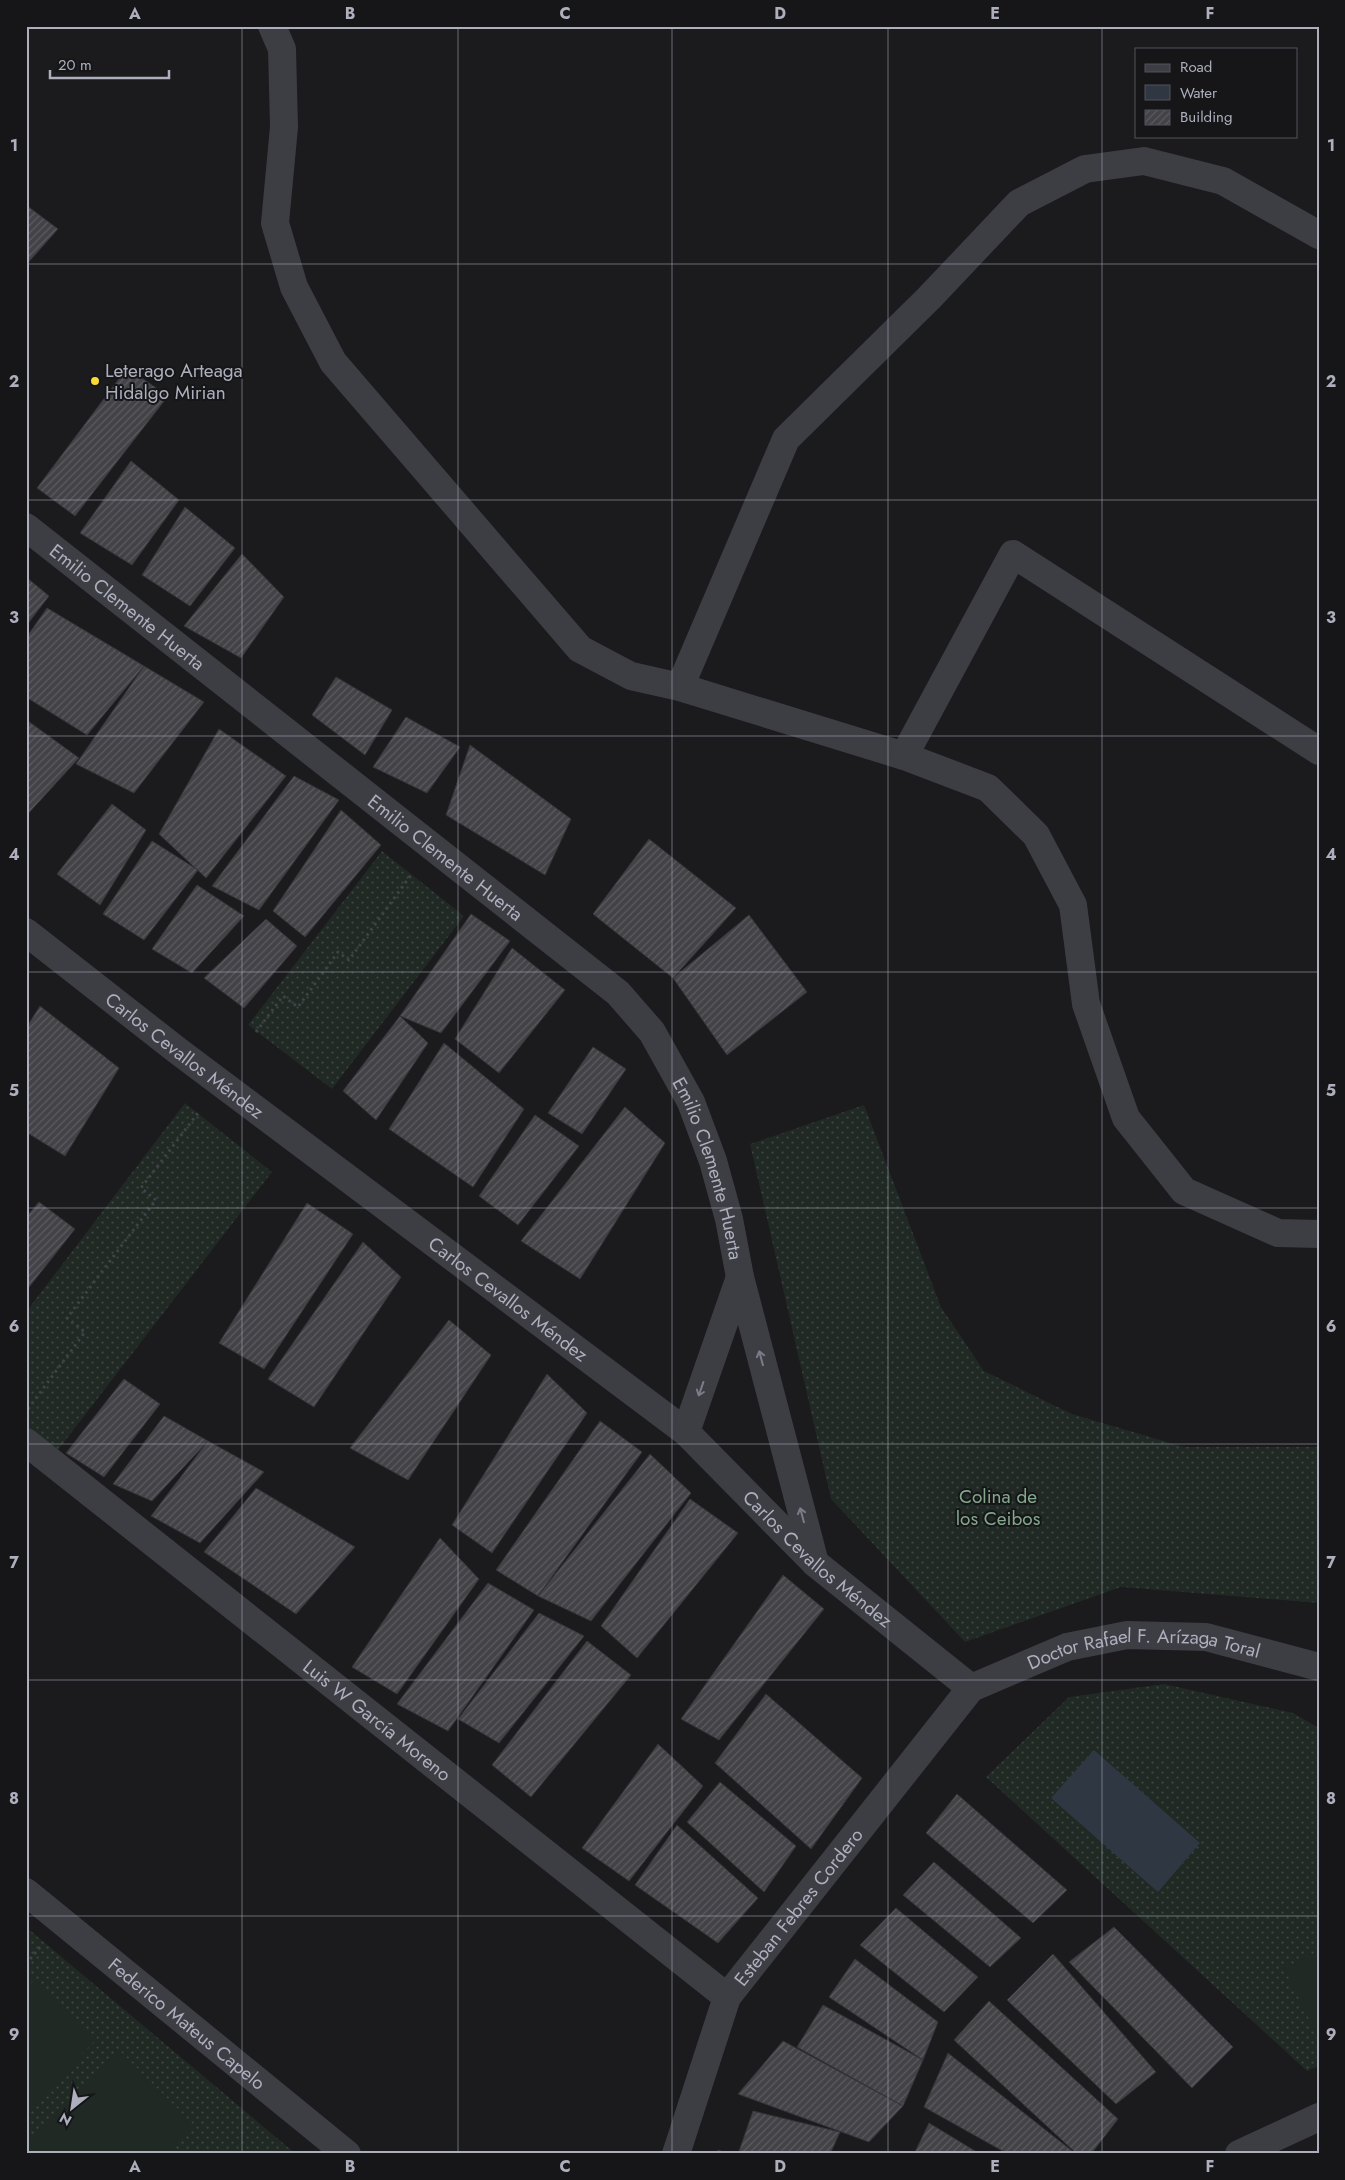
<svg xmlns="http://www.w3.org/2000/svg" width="1345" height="2180" font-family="Jost,sans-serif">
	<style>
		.grass { fill: url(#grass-dots) }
		.garden { fill: #202923 }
		.water { fill: #2f3742 }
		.building { fill: url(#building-hatch); stroke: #353439 }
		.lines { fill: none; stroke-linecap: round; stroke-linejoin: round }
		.path { stroke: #414249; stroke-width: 3; stroke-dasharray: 2.5 4; stroke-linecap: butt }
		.minor { stroke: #3d3d44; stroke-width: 28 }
		.oneway { stroke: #7b7c87 }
		.grid { fill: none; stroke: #adafbd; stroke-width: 1; stroke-opacity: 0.55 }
		.poi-dot { fill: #f9d937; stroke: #161518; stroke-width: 2 }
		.labels { text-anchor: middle; stroke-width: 4; stroke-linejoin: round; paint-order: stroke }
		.poi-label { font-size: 19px; fill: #adafbd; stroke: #161518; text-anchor: start }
		.street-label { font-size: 19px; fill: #adafbd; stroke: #161518 }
		.park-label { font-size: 19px; fill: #83a88c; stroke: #161518 }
		.neatline { fill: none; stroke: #adafbd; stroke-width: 2 }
		.grid-label { font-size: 16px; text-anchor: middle; font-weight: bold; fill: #adafbd }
	</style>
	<defs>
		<pattern id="grass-dots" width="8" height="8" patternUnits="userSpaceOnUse" patternTransform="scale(1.25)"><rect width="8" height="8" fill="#202923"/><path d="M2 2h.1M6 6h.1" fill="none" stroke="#3e4641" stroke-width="1.8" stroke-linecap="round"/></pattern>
		<pattern id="building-hatch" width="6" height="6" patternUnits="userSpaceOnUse" patternTransform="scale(1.25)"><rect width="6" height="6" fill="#424247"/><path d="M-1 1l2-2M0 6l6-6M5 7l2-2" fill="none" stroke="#5b5b60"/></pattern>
	</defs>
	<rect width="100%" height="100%" fill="#1b1a1d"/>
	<g class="grass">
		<polygon points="382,851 464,916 332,1089 248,1025"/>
		<polygon points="185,1103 272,1172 58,1450 26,1426 26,1312"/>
		<polygon points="864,1105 941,1307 984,1371 1072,1414 1184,1447 1319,1447 1319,1603 1121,1587 965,1642 831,1499 750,1144"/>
		<polygon points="1164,1684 1293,1713 1319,1728 1319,2066 1307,2071 986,1777 1069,1697"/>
		<polygon points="26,1927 296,2154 26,2154"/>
	</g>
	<g class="garden">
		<polygon points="1319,1951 1319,2039 1284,1968"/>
		<polygon points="33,1981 97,2038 26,2116 26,1989"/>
		<polygon points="118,2049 193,2124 164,2154 26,2154 26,2142"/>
	</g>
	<polygon class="water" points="1094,1750 1200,1843 1158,1892 1051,1798"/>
	<g class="building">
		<polygon points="26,205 58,229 26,265"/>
		<polygon points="127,368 168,396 75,516 37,488"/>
		<polygon points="131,461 179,500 132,565 80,533"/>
		<polygon points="185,507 235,548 190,606 142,575"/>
		<polygon points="242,554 284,597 241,658 184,626"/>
		<polygon points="26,577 49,596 26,626"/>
		<polygon points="47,608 144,666 87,735 26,697 26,638"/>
		<polygon points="144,666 204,702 134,793 76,764"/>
		<polygon points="336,677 392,710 365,755 312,715"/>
		<polygon points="406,717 460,747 427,793 373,767"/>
		<polygon points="28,721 79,758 26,816 26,724"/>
		<polygon points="219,729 286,776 206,878 159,834"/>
		<polygon points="470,745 571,819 545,875 446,815"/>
		<polygon points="294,776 339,800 259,910 212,886"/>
		<polygon points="112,804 146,830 100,905 57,874"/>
		<polygon points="341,810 381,845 305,937 273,911"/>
		<polygon points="649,839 736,908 673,978 593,914"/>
		<polygon points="152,841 198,870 144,940 103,914"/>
		<polygon points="197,885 244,916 192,973 152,949"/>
		<polygon points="471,914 510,941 441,1033 400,1016"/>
		<polygon points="749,915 807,992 727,1055 673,978"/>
		<polygon points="266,919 297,946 244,1008 204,978"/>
		<polygon points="512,948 565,990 499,1073 455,1039"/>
		<polygon points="40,1006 119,1068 65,1156 26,1132 26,1028"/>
		<polygon points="400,1016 428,1043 376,1120 343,1091"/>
		<polygon points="444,1043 524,1109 473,1187 389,1129"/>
		<polygon points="593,1047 626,1069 582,1134 548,1113"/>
		<polygon points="625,1107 665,1143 580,1279 521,1241"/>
		<polygon points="535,1115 579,1146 518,1225 479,1196"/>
		<polygon points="39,1202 75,1229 26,1291 26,1217"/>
		<polygon points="307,1203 353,1234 264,1369 219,1343"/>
		<polygon points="363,1242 401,1277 314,1407 268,1379"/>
		<polygon points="449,1320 491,1355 408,1480 350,1448"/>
		<polygon points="547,1374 587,1413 492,1553 452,1525"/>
		<polygon points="124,1379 160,1404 104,1477 66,1453"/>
		<polygon points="164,1416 208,1441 152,1501 113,1484"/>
		<polygon points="600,1421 642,1452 538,1596 496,1570"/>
		<polygon points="208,1441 264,1472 200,1543 151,1516"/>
		<polygon points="650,1454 691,1493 591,1621 538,1596"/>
		<polygon points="256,1488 355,1547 296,1614 204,1552"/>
		<polygon points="690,1499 738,1533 637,1658 601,1626"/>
		<polygon points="440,1538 479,1579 397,1694 352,1667"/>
		<polygon points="783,1575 824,1609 719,1740 681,1719"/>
		<polygon points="488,1583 534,1610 448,1731 397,1704"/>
		<polygon points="539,1613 584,1636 499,1743 458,1719"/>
		<polygon points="587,1641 631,1675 531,1797 492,1765"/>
		<polygon points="766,1694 862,1778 811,1849 715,1763"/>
		<polygon points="658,1744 703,1786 629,1881 582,1848"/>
		<polygon points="720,1782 796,1846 764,1892 687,1822"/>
		<polygon points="957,1794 1067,1890 1033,1923 926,1833"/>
		<polygon points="677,1825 758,1898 718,1943 635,1885"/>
		<polygon points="934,1862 1021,1938 990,1967 903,1895"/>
		<polygon points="896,1908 978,1977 944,2012 860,1945"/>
		<polygon points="1114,1927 1233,2047 1192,2088 1069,1962"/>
		<polygon points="1053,1954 1156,2072 1116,2104 1007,2000"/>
		<polygon points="855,1959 938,2022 923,2060 829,1997"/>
		<polygon points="989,2001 1118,2119 1091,2154 1077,2154 954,2040"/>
		<polygon points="823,2005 923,2060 903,2106 797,2047"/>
		<polygon points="783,2041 903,2106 869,2142 738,2094"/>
		<polygon points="948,2053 1076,2154 1008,2154 924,2107"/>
		<polygon points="753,2111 840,2132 830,2154 738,2154"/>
		<polygon points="929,2123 980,2154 914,2154"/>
		<polygon points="718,2150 729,2154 717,2154"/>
	</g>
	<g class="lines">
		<g class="path">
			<polyline points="256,1032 283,996 298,1007 338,952 349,960 411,875"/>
			<polyline points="28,1409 85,1332 67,1318 156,1200 141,1188 198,1113"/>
			<polyline points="26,1964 40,1947"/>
		</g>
		<g class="minor">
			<polyline points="272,26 282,49 284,127 275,223 294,287 333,362 580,649 631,676 680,687 904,756 988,788 1036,835 1073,905 1086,1004 1126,1118 1184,1191 1278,1233 1319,1234"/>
			<path id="s1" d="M 26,527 L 618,993 L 652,1032 L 691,1102 L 713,1161 L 729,1219 L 740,1277 L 815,1563"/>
			<polyline points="680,687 786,439 929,298 1019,203 1085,169 1144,161 1223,181 1319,235"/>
			<polyline points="904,756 1013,554 1319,751"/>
			<path id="s2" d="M 26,932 L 178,1051 L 686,1432 L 815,1563 L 971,1688"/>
			<polyline points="686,1432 740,1277"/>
			<path id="s3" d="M 26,1442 L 727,1997"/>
			<path id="s4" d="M 26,1892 L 347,2154"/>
			<path id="s5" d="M 676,2154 L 727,1997 L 971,1688 L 1067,1647 L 1127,1635 L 1206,1637 L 1319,1667"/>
			<polyline points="1239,2154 1319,2117"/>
		</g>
	</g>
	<defs><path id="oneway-shaft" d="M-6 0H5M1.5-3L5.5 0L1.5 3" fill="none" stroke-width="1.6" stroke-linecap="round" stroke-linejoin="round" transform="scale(1.25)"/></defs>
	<g class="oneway">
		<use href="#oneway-shaft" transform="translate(761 1358) rotate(-105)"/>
		<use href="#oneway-shaft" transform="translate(701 1389) rotate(109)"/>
		<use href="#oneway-shaft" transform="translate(802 1515) rotate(-105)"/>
	</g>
	<path class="grid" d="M 242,26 L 242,2154M 458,26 L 458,2154M 672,26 L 672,2154M 888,26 L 888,2154M 1102,26 L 1102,2154M 26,264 L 1319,264M 26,500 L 1319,500M 26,736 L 1319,736M 26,972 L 1319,972M 26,1208 L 1319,1208M 26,1444 L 1319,1444M 26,1680 L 1319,1680M 26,1916 L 1319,1916"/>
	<circle class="poi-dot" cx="95" cy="381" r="5"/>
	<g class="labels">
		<g class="poi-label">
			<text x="105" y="377">Leterago Arteaga<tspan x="105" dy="22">Hidalgo Mirian</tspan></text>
		</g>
		<g class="street-label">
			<text dy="7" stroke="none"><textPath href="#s1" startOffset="129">Emilio Clemente Huerta</textPath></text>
			<text dy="7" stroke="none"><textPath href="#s1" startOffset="534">Emilio Clemente Huerta</textPath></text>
			<text dy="7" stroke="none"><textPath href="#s2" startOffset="201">Carlos Cevallos Méndez</textPath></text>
			<text dy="7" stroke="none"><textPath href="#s1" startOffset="954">Emilio Clemente Huerta</textPath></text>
			<text dy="7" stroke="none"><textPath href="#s2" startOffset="606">Carlos Cevallos Méndez</textPath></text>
			<text dy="7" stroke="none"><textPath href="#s2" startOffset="1011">Carlos Cevallos Méndez</textPath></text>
			<text dy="7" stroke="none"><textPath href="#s5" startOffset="740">Doctor Rafael F. Arízaga Toral</textPath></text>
			<text dy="7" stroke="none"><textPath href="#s3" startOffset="448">Luis W García Moreno</textPath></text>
			<text dy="7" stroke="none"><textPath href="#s5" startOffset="280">Esteban Febres Cordero</textPath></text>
			<text dy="7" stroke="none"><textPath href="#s4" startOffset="208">Federico Mateus Capelo</textPath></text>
		</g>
		<g class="park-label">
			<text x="998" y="1503">Colina de<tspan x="998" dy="22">los Ceibos</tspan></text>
		</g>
	</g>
	<rect width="1345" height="2180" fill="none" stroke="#161518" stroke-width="55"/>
	<rect x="1135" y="48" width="162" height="90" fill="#161518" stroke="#52535a"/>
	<rect x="1145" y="64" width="25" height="8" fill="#3d3d44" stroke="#52535a"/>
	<text x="1180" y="72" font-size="15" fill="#adafbd">Road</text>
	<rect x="1145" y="85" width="25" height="15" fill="#2f3742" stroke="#52535a"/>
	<text x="1180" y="98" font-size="15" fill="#adafbd">Water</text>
	<rect x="1145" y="110" width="25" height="15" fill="url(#building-hatch)" stroke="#52535a"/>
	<text x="1180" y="122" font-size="15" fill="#adafbd">Building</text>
	<g transform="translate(72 2108) rotate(210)" stroke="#161518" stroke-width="4" paint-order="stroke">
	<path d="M0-4L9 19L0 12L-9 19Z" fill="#adafbd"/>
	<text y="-8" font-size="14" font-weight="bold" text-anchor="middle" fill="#adafbd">N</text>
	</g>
	<path d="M50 70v8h119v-8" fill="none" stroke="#adafbd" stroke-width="2.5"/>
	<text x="58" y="70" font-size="15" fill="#adafbd" stroke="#161518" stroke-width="4" paint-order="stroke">20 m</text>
	<rect x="28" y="28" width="1290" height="2124" class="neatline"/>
	<g class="grid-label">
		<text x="135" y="19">A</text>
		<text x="350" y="19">B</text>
		<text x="565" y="19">C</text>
		<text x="780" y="19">D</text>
		<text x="995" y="19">E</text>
		<text x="1210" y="19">F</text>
		<text x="14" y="151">1</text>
		<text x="1331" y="151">1</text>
		<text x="14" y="387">2</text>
		<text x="1331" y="387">2</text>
		<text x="14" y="623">3</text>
		<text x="1331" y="623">3</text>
		<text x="14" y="860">4</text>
		<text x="1331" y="860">4</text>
		<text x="14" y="1096">5</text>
		<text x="1331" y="1096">5</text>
		<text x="14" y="1332">6</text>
		<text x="1331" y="1332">6</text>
		<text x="14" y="1568">7</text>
		<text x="1331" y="1568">7</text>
		<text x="14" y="1804">8</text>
		<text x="1331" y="1804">8</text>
		<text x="14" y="2040">9</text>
		<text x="1331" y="2040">9</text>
		<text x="135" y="2172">A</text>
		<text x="350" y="2172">B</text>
		<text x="565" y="2172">C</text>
		<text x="780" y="2172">D</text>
		<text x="995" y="2172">E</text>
		<text x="1210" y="2172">F</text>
	</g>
</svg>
